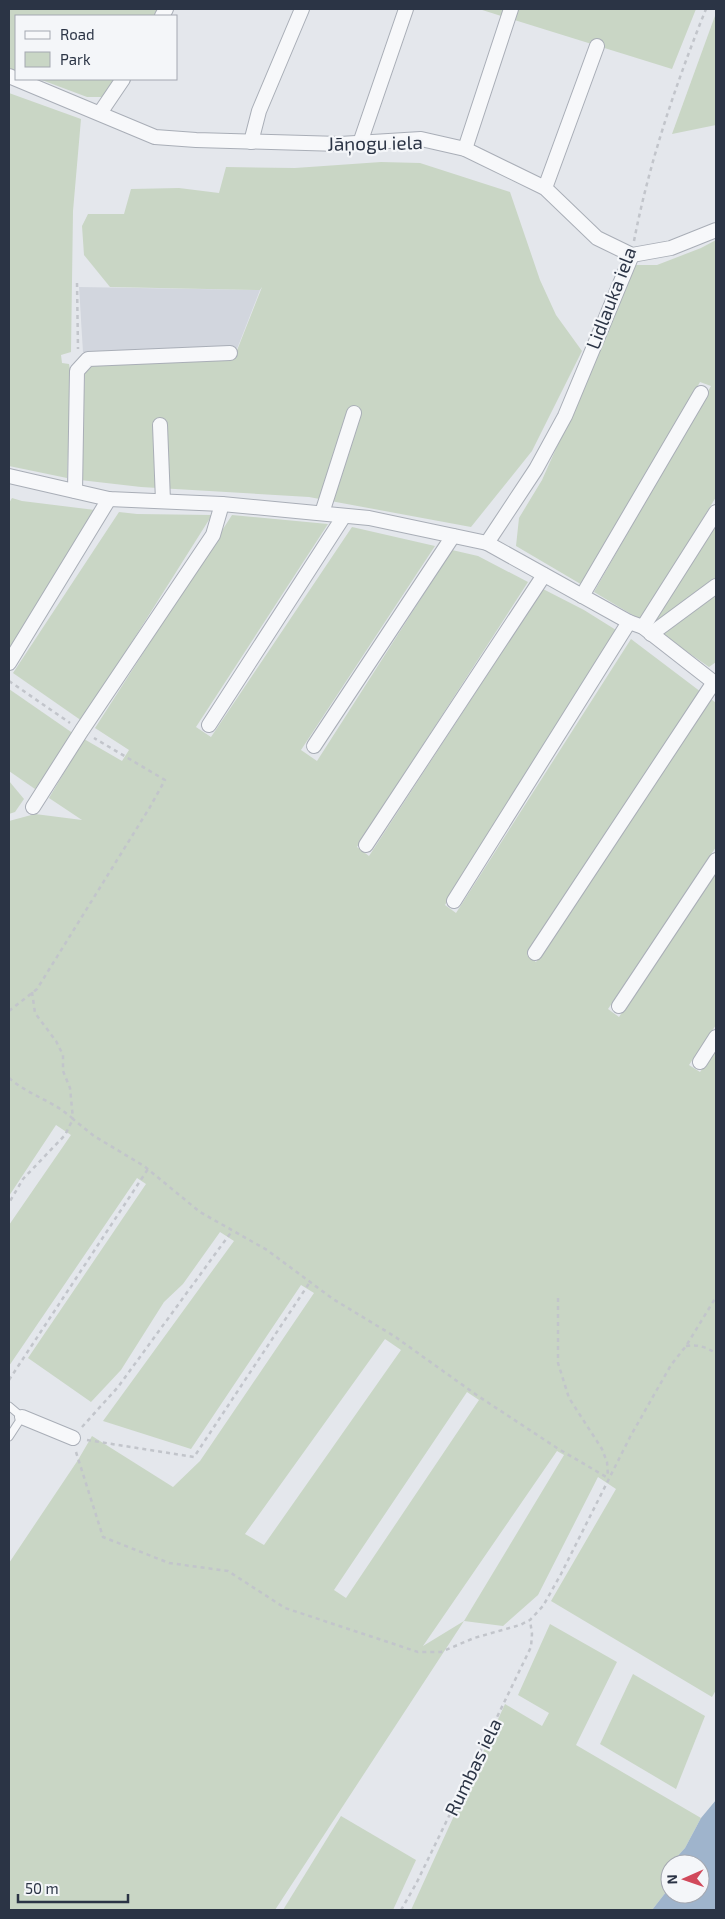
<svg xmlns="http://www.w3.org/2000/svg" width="725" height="1919" font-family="'Exo 2',sans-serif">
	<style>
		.built { fill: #d2d6de }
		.green { fill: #c9d6c5; fill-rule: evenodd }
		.water { fill: #9fb4cc }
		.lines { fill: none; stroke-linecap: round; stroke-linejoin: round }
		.lane-casing { stroke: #a9aeb7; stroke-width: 9 }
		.street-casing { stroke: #a9aeb7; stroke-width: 16 }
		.path { stroke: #c2c5cb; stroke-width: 2.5; stroke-dasharray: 4 4; stroke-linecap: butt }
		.lane { stroke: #f7f8fa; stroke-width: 7 }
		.street { stroke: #f7f8fa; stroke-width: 14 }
		.labels { text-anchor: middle; stroke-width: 4.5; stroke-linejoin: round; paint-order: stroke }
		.street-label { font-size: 19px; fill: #2b3445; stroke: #f4f6f9 }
	</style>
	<rect width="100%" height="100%" fill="#e4e7ec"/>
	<polygon class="built" points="79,287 260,290 237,349 83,352"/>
	<g class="green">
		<polygon points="9,9 161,9 157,16 16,16 16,71 9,68"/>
		<polygon points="479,9 696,9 672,69"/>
		<polygon points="716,13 716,125 672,134"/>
		<polygon points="39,79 118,79 106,97 87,97"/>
		<polygon points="9,93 81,119 73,211 71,352 61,355 62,363 69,364 71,376 67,478 9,466"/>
		<polygon points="381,162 420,163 510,192 540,280 556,315 582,351 532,451 471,527 309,497 141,487 80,480 85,371 87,366 234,358 262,287 260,290 110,287 84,255 82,226 88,214 124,214 131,189 179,188 219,193 226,167 295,168"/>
		<polygon points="716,240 716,497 641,620 594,592 711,386 700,382 584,586 516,546 519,518 542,480 596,359 635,265 657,265 701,248"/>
		<polygon points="12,498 22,501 95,510 9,651 9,503"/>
		<polygon points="119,512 137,514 212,515 82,721 13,673"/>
		<path d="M 232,515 L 328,524 L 196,727 L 211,737 L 352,527 L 435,546 L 301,750 L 317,761 L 452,550 L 478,556 L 528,582 L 357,847 L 369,856 L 543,589 L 584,610 L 616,630 L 445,905 L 456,913 L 631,639 L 701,692 L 527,955 L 536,962 L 711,699 L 716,703 L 716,847 L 608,1009 L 619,1017 L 716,870 L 716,1025 L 689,1065 L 700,1072 L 716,1049 L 716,1690 L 712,1697 L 551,1601 L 616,1489 L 598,1477 L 538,1595 L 503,1626 L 464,1621 L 275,1910 L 9,1910 L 9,1563 L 78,1460 L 92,1436 L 173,1487 L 200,1461 L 314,1293 L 301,1285 L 191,1449 L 103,1421 L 234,1241 L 220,1232 L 183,1284 L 164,1302 L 121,1370 L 91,1402 L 28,1358 L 146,1184 L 137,1178 L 9,1366 L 9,1225 L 71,1135 L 56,1125 L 9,1196 L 9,821 L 35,814 L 82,820 L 49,798 L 84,739 L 122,761 L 129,750 L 95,728 ZM 385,1339 L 401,1350 L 264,1545 L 245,1534 ZM 467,1392 L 479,1400 L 346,1598 L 334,1590 ZM 557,1451 L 564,1455 L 464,1621 L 423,1646 Z"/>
		<polygon points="716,520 716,581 652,627 647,624"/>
		<polygon points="716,591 716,662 709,667 660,633"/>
		<polygon points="9,689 74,734 35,789 9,771"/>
		<polygon points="9,781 24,799 15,812 9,814"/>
		<polygon points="550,1624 617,1662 576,1745 701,1818 685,1848 675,1859 675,1864 670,1864 670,1887 652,1910 411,1910 505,1704 542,1726 549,1713 518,1695"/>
		<polygon points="633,1674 705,1716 676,1789 600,1744"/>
		<polygon points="341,1816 416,1860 393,1910 283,1910"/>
	</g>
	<polygon class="water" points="716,1800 716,1910 652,1910 670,1887 670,1894 700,1894 700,1864 675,1864 675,1859 685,1848 701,1818"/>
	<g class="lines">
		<defs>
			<polyline id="lane" points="9,1406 22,1417 9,1437"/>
			<g id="street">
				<polyline points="162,16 166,9"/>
				<polyline points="9,76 155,137 196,140 340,144 421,139 465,149 545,188 597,238 632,255 671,248 716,230"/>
				<polyline points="100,113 123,79"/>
				<polyline points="251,142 259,111 302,9"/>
				<polyline points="360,143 406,9"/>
				<polyline points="465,149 511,9"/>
				<polyline points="545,188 597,46"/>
				<polyline points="160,425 163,501"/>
				<polyline points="9,476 109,499 222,504 369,518 487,543 629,622 643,627 716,684"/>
				<polyline points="75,491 77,371 88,359 230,353"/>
				<polyline points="322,513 354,413"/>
				<polyline points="487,543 536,469 565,416 632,255"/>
				<polyline points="582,596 701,393"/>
				<polyline points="643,627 716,512"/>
				<polyline points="651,634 716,586"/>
				<polyline points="9,663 109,499"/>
				<polyline points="209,725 344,516"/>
				<polyline points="314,746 453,536"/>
				<polyline points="33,807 82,730 213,535 222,504"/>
				<polyline points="366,845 544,575"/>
				<polyline points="454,901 629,622"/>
				<polyline points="535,953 714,682"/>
				<polyline points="619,1006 716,860"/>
				<polyline points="700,1062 716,1037"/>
				<polyline points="22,1417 73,1438"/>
			</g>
		</defs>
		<use href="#lane" class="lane-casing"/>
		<use href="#street" class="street-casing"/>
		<g class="path">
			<path d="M 634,241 C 649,163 676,83 706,9"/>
			<polyline points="77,283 78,349"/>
			<polyline points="9,681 70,723"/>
			<polyline points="32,992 35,1013 56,1041 63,1055 63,1071 70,1088 73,1119 94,1136 144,1166 200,1212 267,1250 333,1299 394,1336 478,1396 557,1448 608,1478"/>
			<polyline points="9,1011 37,989 150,807 165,780 94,738"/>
			<path d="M 9,1078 C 30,1096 54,1101 73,1119 L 65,1135 L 23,1179 L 9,1203"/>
			<polyline points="558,1298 558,1363 569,1398 602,1449 607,1462 608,1476"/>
			<path d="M 686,1346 C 698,1344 705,1347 716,1353"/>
			<polyline points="9,1380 148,1169"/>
			<polyline points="82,1427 118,1387 232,1231"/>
			<polyline points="87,1440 194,1457 310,1282"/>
			<polyline points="76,1452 103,1537 169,1563 228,1571 285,1608 418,1652 441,1652 474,1638 520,1625 530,1620 543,1606 561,1574 630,1437 671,1365 686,1346 716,1297"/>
			<polyline points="401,1910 416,1884 531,1647 532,1634 530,1620"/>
		</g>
		<use href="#lane" class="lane"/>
		<use href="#street" class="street"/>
	</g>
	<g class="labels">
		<g class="street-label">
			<text transform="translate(375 143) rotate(-1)" y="7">Jāņogu iela</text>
			<text transform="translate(611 298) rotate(-69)" y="7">Lidlauka iela</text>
			<text transform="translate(473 1767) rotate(-64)" y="7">Rumbas iela</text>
		</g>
	</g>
	<rect width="725" height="1919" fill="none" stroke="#2b3445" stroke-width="20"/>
	<rect x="15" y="15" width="162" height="65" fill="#f4f6f9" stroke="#a4a8b1"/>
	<rect x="25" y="31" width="25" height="8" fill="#f7f8fa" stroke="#a4a8b1"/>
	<text x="60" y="40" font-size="15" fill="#2b3445">Road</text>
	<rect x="25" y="52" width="25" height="15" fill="#c9d6c5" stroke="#a4a8b1"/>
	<text x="60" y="65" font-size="15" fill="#2b3445">Park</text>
	<g transform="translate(685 1879) rotate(268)"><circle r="24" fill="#f4f6f9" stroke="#a4a8b1"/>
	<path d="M0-4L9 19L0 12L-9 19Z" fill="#d1495b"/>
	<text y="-8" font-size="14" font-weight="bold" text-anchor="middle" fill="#2b3445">N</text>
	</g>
	<path d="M18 1894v8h110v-8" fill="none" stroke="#2b3445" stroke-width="2.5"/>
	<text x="25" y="1894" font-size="15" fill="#2b3445" stroke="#f4f6f9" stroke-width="4" paint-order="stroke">50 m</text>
</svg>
